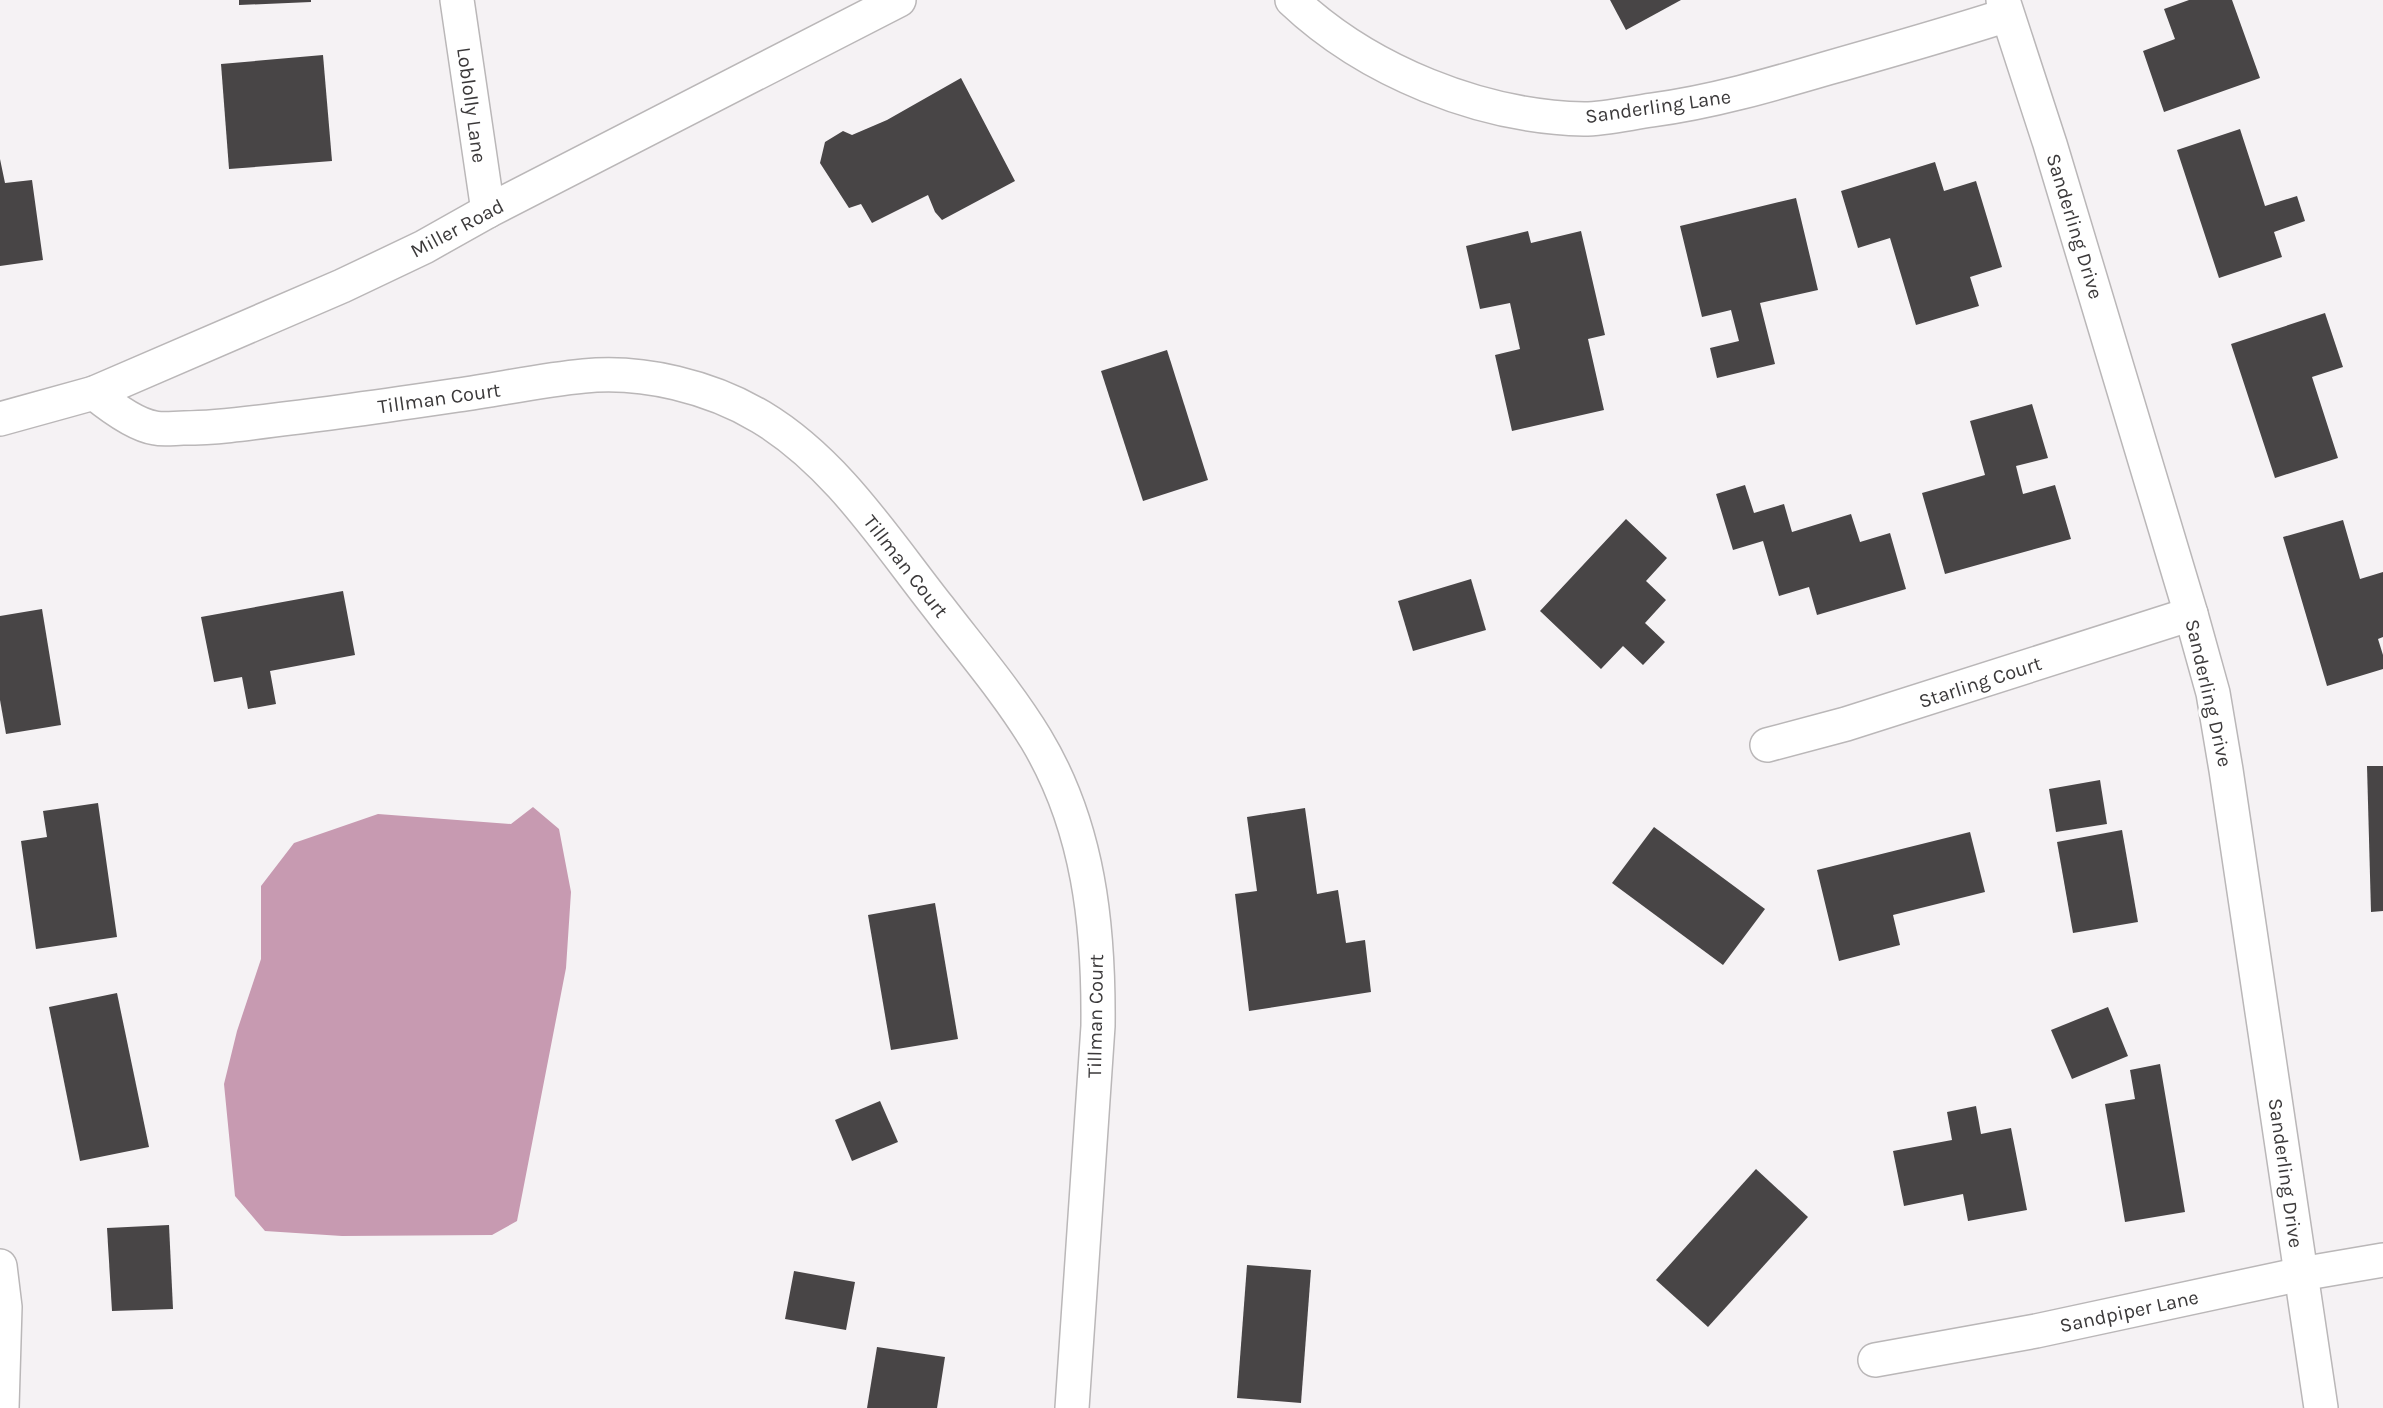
<svg xmlns="http://www.w3.org/2000/svg" width="2383" height="1408" font-family="Karla,sans-serif">
	<style>
		.water { fill: #c79ab1 }
		.building { fill: #484546 }
		.lines { fill: none; stroke-linecap: round; stroke-linejoin: round }
		.minor-casing { stroke: #bab7b8; stroke-width: 36 }
		.tertiary-casing { stroke: #bab7b8; stroke-width: 36 }
		.minor { stroke: #fff; stroke-width: 33 }
		.tertiary { stroke: #fff; stroke-width: 33 }
		.labels { text-anchor: middle; stroke-width: 6; stroke-linejoin: round; paint-order: stroke }
		.street-label { font-size: 20px; fill: #3b393a; stroke: #fff }
	</style>
	<rect width="100%" height="100%" fill="#f5f2f4"/>
	<polygon class="water" points="533,807 559,829 571,892 566,968 517,1221 492,1235 342,1236 265,1231 235,1196 224,1084 237,1031 261,959 261,886 294,843 378,814 511,824"/>
	<g class="building">
		<polygon points="239,0 311,0 311,2 239,5"/>
		<polygon points="1610,0 1681,0 1626,30"/>
		<polygon points="2189,0 2232,0 2260,78 2164,112 2143,51 2175,39 2164,9"/>
		<polygon points="323,55 332,161 229,169 221,64"/>
		<polygon points="961,78 1015,181 942,220 935,212 928,195 872,223 861,204 849,208 820,163 825,142 843,131 852,135 887,120"/>
		<polygon points="2240,129 2265,206 2297,196 2305,221 2274,232 2282,257 2219,278 2177,150"/>
		<polygon points="0,159 5,183 32,180 43,260 0,266"/>
		<polygon points="1935,162 1944,191 1976,181 2002,267 1970,277 1979,306 1916,325 1890,238 1858,248 1841,191"/>
		<polygon points="1796,198 1818,290 1760,303 1775,364 1717,378 1710,348 1739,341 1731,310 1702,317 1680,226"/>
		<polygon points="1528,231 1531,243 1581,231 1605,335 1588,339 1604,410 1512,431 1495,355 1520,349 1510,303 1480,309 1466,246"/>
		<polygon points="2325,313 2343,367 2312,377 2338,458 2275,478 2231,344"/>
		<polygon points="1167,350 1208,480 1143,501 1101,371"/>
		<polygon points="2032,404 2048,458 2016,466 2023,494 2055,485 2071,539 1945,574 1922,493 1985,475 1970,421"/>
		<polygon points="1745,485 1754,513 1784,504 1792,532 1851,514 1860,542 1890,533 1906,589 1817,615 1809,587 1779,596 1763,541 1733,550 1716,494"/>
		<polygon points="1626,519 1667,558 1646,581 1666,600 1645,623 1665,642 1643,665 1623,646 1601,669 1540,611"/>
		<polygon points="2343,520 2360,579 2383,572 2383,637 2378,639 2383,655 2383,669 2327,686 2283,537"/>
		<polygon points="1471,579 1486,630 1413,651 1398,601"/>
		<polygon points="343,591 355,655 270,671 276,704 248,709 242,677 214,682 201,617"/>
		<polygon points="42,609 61,725 6,734 0,700 0,616"/>
		<polygon points="2367,766 2383,766 2383,911 2371,912"/>
		<polygon points="2100,780 2107,824 2056,832 2049,789"/>
		<polygon points="98,803 117,937 36,949 21,841 47,837 43,811"/>
		<polygon points="1305,808 1317,894 1338,890 1346,943 1365,940 1371,992 1249,1011 1235,894 1257,891 1247,817"/>
		<polygon points="1654,827 1765,909 1723,965 1612,883"/>
		<polygon points="2122,830 2138,922 2073,933 2057,842"/>
		<polygon points="1970,832 1985,892 1893,915 1900,945 1839,961 1817,870"/>
		<polygon points="935,903 958,1039 891,1050 868,915"/>
		<polygon points="117,993 149,1147 80,1161 49,1007"/>
		<polygon points="2108,1007 2128,1056 2072,1079 2051,1030"/>
		<polygon points="2160,1064 2185,1212 2125,1222 2105,1104 2135,1099 2130,1070"/>
		<polygon points="880,1101 898,1142 852,1161 835,1120"/>
		<polygon points="1976,1106 1981,1134 2011,1128 2027,1210 1968,1221 1963,1194 1904,1206 1893,1151 1952,1140 1947,1112"/>
		<polygon points="1756,1169 1808,1217 1708,1327 1656,1280"/>
		<polygon points="169,1225 173,1309 112,1311 107,1228"/>
		<polygon points="1247,1265 1311,1270 1301,1403 1237,1398"/>
		<polygon points="794,1271 855,1282 846,1330 785,1319"/>
		<polygon points="877,1347 945,1357 937,1408 867,1408"/>
	</g>
	<g class="lines">
		<defs>
			<g id="minor">
				<polyline points="457,0 488,211"/>
				<path d="M 1292,0 C 1367,71 1481,117 1584,119 C 1606,119 1630,113 1652,110 C 1712,102 1770,85 1828,68 C 1888,51 1948,34 2007,15"/>
				<polyline points="2003,0 2050,144 2191,614 2213,693 2226,770 2321,1408"/>
				<path d="M 94,393 C 110,406 135,425 155,428 C 164,430 175,428 184,428 C 215,428 245,424 275,420 C 336,413 397,404 458,395 C 500,389 542,380 584,376 C 643,370 711,387 761,417 C 836,462 886,541 939,608 C 972,651 1008,693 1036,739 C 1089,827 1099,926 1098,1026 L 1072,1408"/>
				<polyline points="1767,745 1846,724 2191,614"/>
				<polyline points="0,1266 5,1307 2,1408"/>
				<polyline points="1875,1360 2036,1331 2301,1274 2383,1260"/>
			</g>
			<polyline id="tertiary" points="0,419 94,393 342,286 424,247 488,211 899,0"/>
		</defs>
		<use href="#minor" class="minor-casing"/>
		<use href="#tertiary" class="tertiary-casing"/>
		<use href="#minor" class="minor"/>
		<use href="#tertiary" class="tertiary"/>
	</g>
	<g class="labels">
		<g class="street-label">
			<text transform="translate(472 105) rotate(82)" y="7">Loblolly Lane</text>
			<text transform="translate(1658 106) rotate(-8)" y="7">Sanderling Lane</text>
			<text transform="translate(2075 226) rotate(73)" y="7">Sanderling Drive</text>
			<text transform="translate(457 228) rotate(-28)" y="7">Miller Road</text>
			<text transform="translate(439 398) rotate(-8)" y="7">Tillman Court</text>
			<text transform="translate(906 566) rotate(52)" y="7">Tillman Court</text>
			<text transform="translate(1980 682) rotate(-18)" y="7">Starling Court</text>
			<text transform="translate(2209 693) rotate(77)" y="7">Sanderling Drive</text>
			<text transform="translate(1095 1016) rotate(-89)" y="7">Tillman Court</text>
			<text transform="translate(2286 1173) rotate(82)" y="7">Sanderling Drive</text>
			<text transform="translate(2129 1311) rotate(-12)" y="7">Sandpiper Lane</text>
		</g>
	</g>
</svg>
